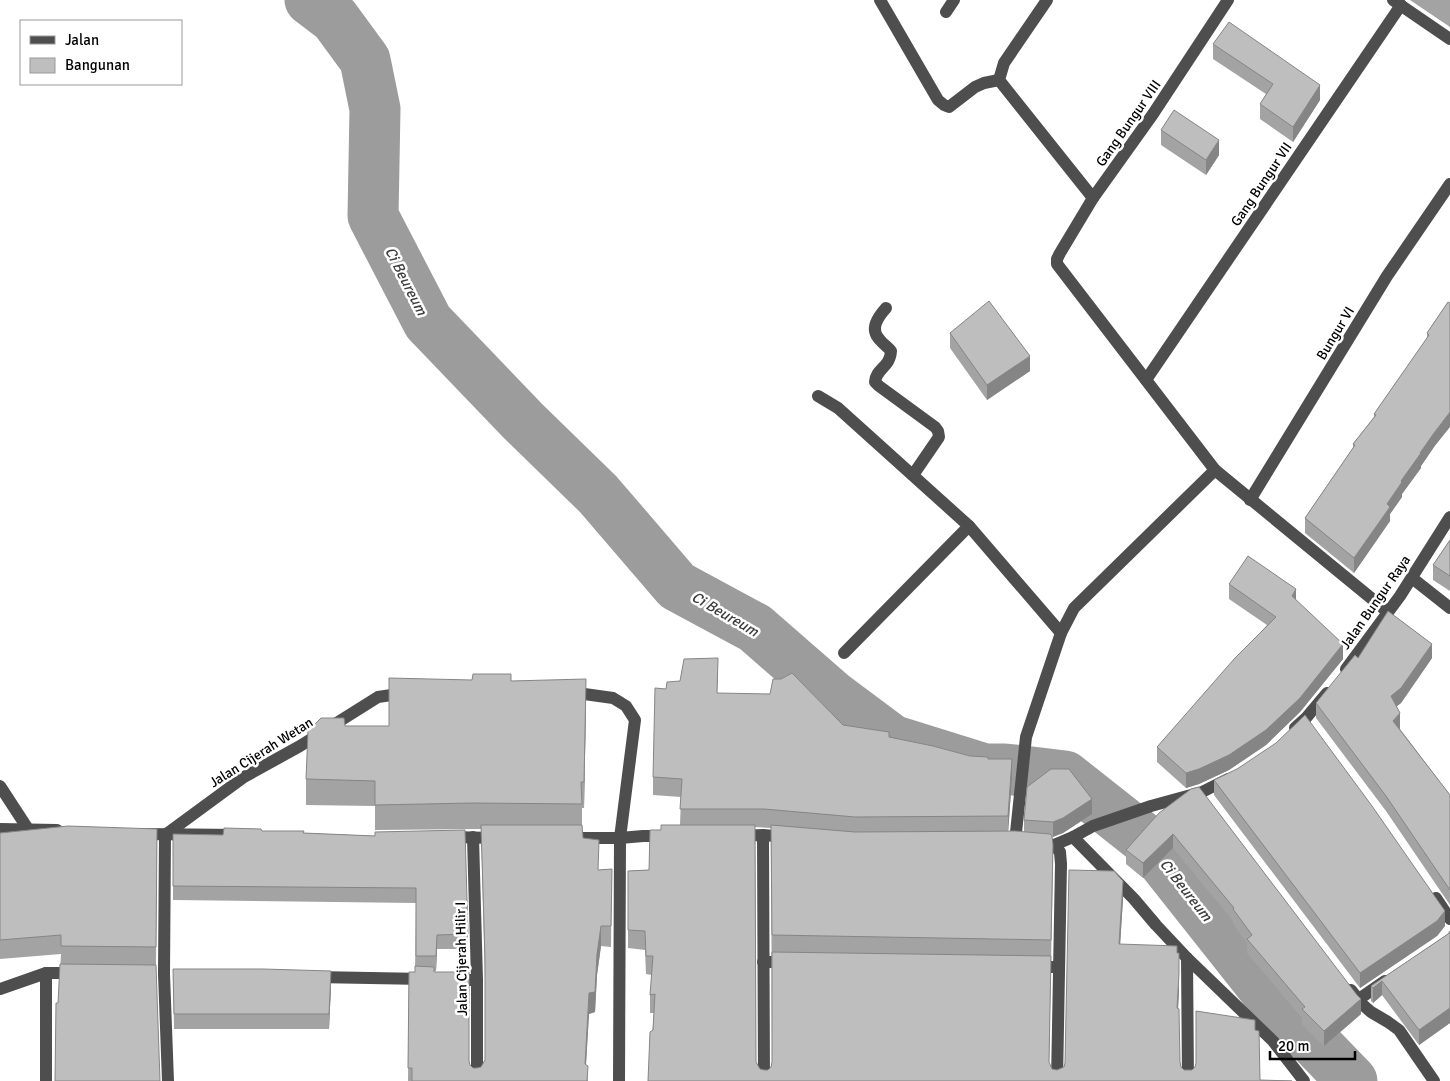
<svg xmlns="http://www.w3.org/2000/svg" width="1450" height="1081" font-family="Signika,sans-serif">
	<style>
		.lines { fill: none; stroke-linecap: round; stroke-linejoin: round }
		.river { stroke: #9c9c9c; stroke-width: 51 }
		.minor { stroke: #4e4e4e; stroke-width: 12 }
		.wall { fill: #a3a3a3; fill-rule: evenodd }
		.shaded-wall { fill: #858585 }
		.building { fill: #bebebe; stroke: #858585 }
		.labels { text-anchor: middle; stroke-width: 5; stroke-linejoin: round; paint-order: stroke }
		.street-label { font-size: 14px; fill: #000; stroke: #fff }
		.water-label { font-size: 15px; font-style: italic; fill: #3d3d3d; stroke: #fff }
	</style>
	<rect width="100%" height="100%" fill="#fff"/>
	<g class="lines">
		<polyline class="river" points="310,0 335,19 365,60 375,109 373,216 428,322 523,421 598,494 677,586 755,628 833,696 892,740 985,769 1005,769 1065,776 1146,840 1268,994 1352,1081"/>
		<g class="minor">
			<polyline points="880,0 938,100 944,105 949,107 975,87 984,83 999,80"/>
			<polyline points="1047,0 1004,63 999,80 1093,198"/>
			<polyline points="1228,0 1153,114 1093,198 1060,253 1057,259 1057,264 1215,470 1388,612"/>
			<polyline points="1393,0 1450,39"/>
			<polyline points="946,12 954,0"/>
			<path d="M 886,308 C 878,317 869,329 880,340 C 883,344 888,347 891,351 C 890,368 876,368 875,382 L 879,386 L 935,427 L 938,431 L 939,437 L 913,475"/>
			<polyline points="1146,380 1401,5"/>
			<polyline points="818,396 838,408 969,526"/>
			<polyline points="1250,500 1387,276 1450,184"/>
			<polyline points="1412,578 1450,608"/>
			<polyline points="844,653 969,526 1061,633"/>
			<polyline points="1346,669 1400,596 1450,517"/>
			<polyline points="570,692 613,698 626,706 635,720 620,838 619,1081"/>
			<polyline points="1295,728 1306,718 1327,693"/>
			<polyline points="0,786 28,829"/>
			<polyline points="0,829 57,830"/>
			<polyline points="142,834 239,835"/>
			<polyline points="763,835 764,1081"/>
			<polyline points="739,836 763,835 786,837"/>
			<polyline points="449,837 496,838"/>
			<polyline points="473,837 477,980 477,1081"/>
			<polyline points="1073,837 1134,899 1156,925 1187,958 1273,1041 1304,1081"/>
			<polyline points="566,838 620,838 643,836 666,836"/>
			<polyline points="1015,842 1026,737 1061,633 1074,608 1215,470"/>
			<polyline points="1036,844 1054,845 1073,837 1093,826 1151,806 1202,792 1228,779"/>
			<polyline points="1054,845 1060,852 1061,864 1057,1081"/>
			<polyline points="1436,898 1450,919"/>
			<polyline points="1187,958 1188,1081"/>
			<polyline points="763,962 788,962"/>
			<polyline points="1035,967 1059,967"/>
			<polyline points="46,973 46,1081"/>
			<polyline points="315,977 425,979"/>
			<polyline points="452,980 477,980"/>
			<polyline points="0,989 46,973 75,973"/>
			<polyline points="1351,990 1363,1005 1371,1012 1388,1022 1399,1030 1434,1081"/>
			<polyline points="1359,999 1385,981"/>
			<polyline points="168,1081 164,974 165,835 244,777 300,746 378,697 405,693"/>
		</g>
	</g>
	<g class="wall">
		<polygon points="1410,0 1450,0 1450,27"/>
		<polygon points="1213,44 1320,100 1293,142 1260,119 1260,104 1266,94 1213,59"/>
		<polygon points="1161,130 1219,155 1206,175 1161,145"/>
		<polygon points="1448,302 1434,447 1421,466 1421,468 1402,494 1402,497 1390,514 1390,521 1354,573 1305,533 1305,518 1353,448 1353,444 1374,417 1374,414 1427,339 1427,333"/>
		<polygon points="950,333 1030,371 987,400 950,348"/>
		<polygon points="1450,540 1450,591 1433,580 1433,565"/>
		<polygon points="1229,584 1296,600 1343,659 1300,712 1266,745 1229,770 1199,784 1186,788 1157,762 1157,747 1267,625 1229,599"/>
		<polygon points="1358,658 1432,658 1401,703 1397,706 1400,728 1400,729 1450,795 1450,905 1386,811 1316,718 1316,703"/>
		<path d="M 718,676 L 717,693 L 889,737 L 988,759 L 1012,778 L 1008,831 L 1024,832 L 1024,820 L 1092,814 L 1063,833 L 1052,837 L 1053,864 L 1049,1063 L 1052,1069 L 1057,1070 L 1064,1067 L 1123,899 L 1120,944 L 1179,991 L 1178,1009 L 1180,1062 L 1181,1067 L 1184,1070 L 1192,1070 L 1255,1030 L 1260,1080 L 648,1081 L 654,1013 L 650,1013 L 650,995 L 652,975 L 646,974 L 645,950 L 628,948 L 628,871 L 649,870 L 661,830 L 680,825 L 681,797 L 653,795 L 653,777 L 666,689 L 680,681 ZM 755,827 L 771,828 L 772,1063 L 771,1067 L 768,1070 L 764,1070 L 760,1069 L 756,1062 Z"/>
		<polygon points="511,681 586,705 584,808 582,808 582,825 583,838 598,870 612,869 611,947 601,946 597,975 595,1012 589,1014 586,1065 588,1081 408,1081 409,972 415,972 416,903 173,900 173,834 223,835 262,831 375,836 468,934 468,949 437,949 436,971 434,971 434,972 470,1065 473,1068 477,1068 481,1067 485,1060 485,980 481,829 375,830 375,806 306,805 306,779 345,726 389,726"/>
		<polygon points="1214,780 1445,926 1437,936 1360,988 1214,795"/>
		<polygon points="1159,813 1361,1014 1324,1046 1302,1024 1302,1018 1247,953 1247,943 1233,924 1233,921 1173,848 1143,878 1126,864 1126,850"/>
		<polygon points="157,829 156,965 58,1003 61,954 0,959 0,833"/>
		<polygon points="1450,931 1450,1023 1419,1045 1382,995 1373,1003 1371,1001 1371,986 1448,934"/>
		<polygon points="173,969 331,986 329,1029 174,1029"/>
	</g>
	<g class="shaded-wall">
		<polygon points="1320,85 1320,100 1293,142 1293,127"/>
		<polygon points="1219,140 1219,155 1206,175 1206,160"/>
		<polygon points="1030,356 1030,371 987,400 987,385"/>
		<polygon points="1450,412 1450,427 1434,447 1421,466 1421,468 1402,494 1402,497 1390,514 1390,521 1354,573 1354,558 1401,481 1434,433"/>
		<polygon points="1296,589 1296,604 1292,596"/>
		<polygon points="1343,644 1343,659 1300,712 1266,745 1229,770 1199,784 1186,788 1186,773"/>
		<polygon points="1432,644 1432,658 1401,703 1391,711 1391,696"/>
		<polygon points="586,679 586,705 584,808 584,782"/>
		<polygon points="1400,713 1400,728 1393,735 1393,721"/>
		<polygon points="1012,759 1012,778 1008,834 1008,816"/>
		<polygon points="1092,799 1092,814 1063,833 1053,837 1053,822"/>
		<polygon points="1173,834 1173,848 1143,878 1143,863"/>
		<polygon points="1123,881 1123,899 1119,963 1119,944"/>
		<polygon points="1445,911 1445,926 1437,936 1360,988 1360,973"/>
		<polygon points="601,926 601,946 597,975 595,1012 589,1014 585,1081 585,1064 589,993 597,954"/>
		<polygon points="437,935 437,949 436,971 436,956"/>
		<polygon points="331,971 331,986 329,1029 329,1014"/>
		<polygon points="1179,973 1179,991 1177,1027 1177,1008"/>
		<polygon points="1382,981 1382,995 1373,1003 1373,988"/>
		<polygon points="1361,999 1361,1014 1324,1046 1324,1031"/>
		<polygon points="1450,1008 1450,1023 1419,1045 1419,1030"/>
	</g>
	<g class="building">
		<polygon points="1229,22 1320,85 1293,127 1260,104 1273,84 1213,44"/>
		<polygon points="1174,110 1219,140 1206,160 1161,130"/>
		<polygon points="989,301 1030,356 987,385 950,333"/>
		<polygon points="1448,302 1450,303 1450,412 1434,433 1420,453 1421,453 1401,481 1402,482 1387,504 1390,507 1354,558 1305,518 1355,445 1353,444 1376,415 1374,414 1429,335 1427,333"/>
		<polygon points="1450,540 1450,576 1433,565"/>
		<polygon points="1248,556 1296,589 1292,596 1343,644 1300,698 1266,730 1229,755 1199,769 1186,773 1157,747 1235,658 1276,617 1229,584"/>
		<polygon points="1388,611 1432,644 1401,688 1391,696 1400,713 1393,721 1450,795 1450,890 1386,796 1316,703 1355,655 1358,658"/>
		<polygon points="718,658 717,693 770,694 773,679 781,679 792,673 843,725 889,732 889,737 933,746 970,756 988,757 988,759 1012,759 1008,816 855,817 764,809 680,809 682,779 653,777 655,688 666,689 667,682 680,681 684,659"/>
		<polygon points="473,674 511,674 511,681 586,679 584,782 581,782 582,804 473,803 375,805 375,781 306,779 308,731 321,718 344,718 345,726 389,726 389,678 472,680"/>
		<polygon points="1305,715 1372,806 1445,911 1437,921 1360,973 1214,780 1237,769 1276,743"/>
		<polygon points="1051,769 1069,769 1092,799 1063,818 1053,822 1024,820 1027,787"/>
		<polygon points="1199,787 1357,995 1361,999 1324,1031 1302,1009 1305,1007 1247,939 1252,935 1233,909 1234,908 1173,834 1143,863 1126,850 1159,813 1191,789"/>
		<polygon points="481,825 582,825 583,838 599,840 598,870 612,869 611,926 601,926 597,954 595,992 589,993 585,1064 588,1066 587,1081 412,1081 412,1068 408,1068 409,972 415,972 415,966 434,967 434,972 469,972 469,1061 470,1065 473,1068 477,1068 481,1067 485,1060 485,959"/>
		<polygon points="661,825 755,825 756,1062 760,1069 764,1070 768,1070 771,1067 772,1062 772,952 1051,956 1049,1062 1052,1069 1057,1070 1064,1067 1065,1063 1069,870 1114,871 1123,881 1119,944 1177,946 1177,953 1179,953 1179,973 1177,1008 1179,1009 1180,1062 1181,1067 1184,1070 1192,1070 1195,1067 1196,1063 1196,1011 1255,1020 1255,1030 1259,1031 1260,1080 1292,1081 648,1081 650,1032 653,1030 655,994 650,995 653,956 646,956 645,931 628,930 628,871 649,870 650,830 661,830"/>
		<polygon points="771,825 855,832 1015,831 1050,834 1052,836 1053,845 1051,940 772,935"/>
		<polygon points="68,826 157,829 156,947 61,946 61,935 0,940 0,833"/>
		<polygon points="224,828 261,829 262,831 304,831 303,833 375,836 375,832 465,830 468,934 437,935 436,956 416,956 416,888 173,886 173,834 223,835"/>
		<polygon points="1450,931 1450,1008 1419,1030 1382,981 1373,988 1371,986 1448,934"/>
		<polygon points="60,964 156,965 160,1081 55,1081 56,1003 58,1003"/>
		<polygon points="173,969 263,969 331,971 329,1014 174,1014"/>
	</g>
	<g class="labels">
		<g class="street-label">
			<text transform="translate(1128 123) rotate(-55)" y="5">Gang Bungur VIII</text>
			<text transform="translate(1261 184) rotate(-56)" y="5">Gang Bungur VII</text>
			<text transform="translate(1335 333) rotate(-59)" y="5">Bungur VI</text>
			<text transform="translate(1375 602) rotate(-55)" y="5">Jalan Bungur Raya</text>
			<text transform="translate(261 752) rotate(-32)" y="5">Jalan Cijerah Wetan</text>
			<text transform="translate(461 959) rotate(-91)" y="5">Jalan Cijerah Hilir I</text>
		</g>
		<g class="water-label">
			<text transform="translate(406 281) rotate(63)" y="5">Ci Beureum</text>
			<text transform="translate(725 614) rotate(30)" y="5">Ci Beureum</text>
			<text transform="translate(1186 890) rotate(52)" y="5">Ci Beureum</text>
		</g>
	</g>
	<rect x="20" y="20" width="162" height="65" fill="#ffffff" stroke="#999999"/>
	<rect x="30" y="36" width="25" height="8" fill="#4e4e4e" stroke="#999999"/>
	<text x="65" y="45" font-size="15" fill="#000000">Jalan</text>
	<rect x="30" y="58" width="25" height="15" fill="#bebebe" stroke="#999999"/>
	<text x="65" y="70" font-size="15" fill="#000000">Bangunan</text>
	<path d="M1270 1051v8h85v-8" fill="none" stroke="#000000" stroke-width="2.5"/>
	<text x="1278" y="1051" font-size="15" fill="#000000" stroke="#ffffff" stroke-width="4" paint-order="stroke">20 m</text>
</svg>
